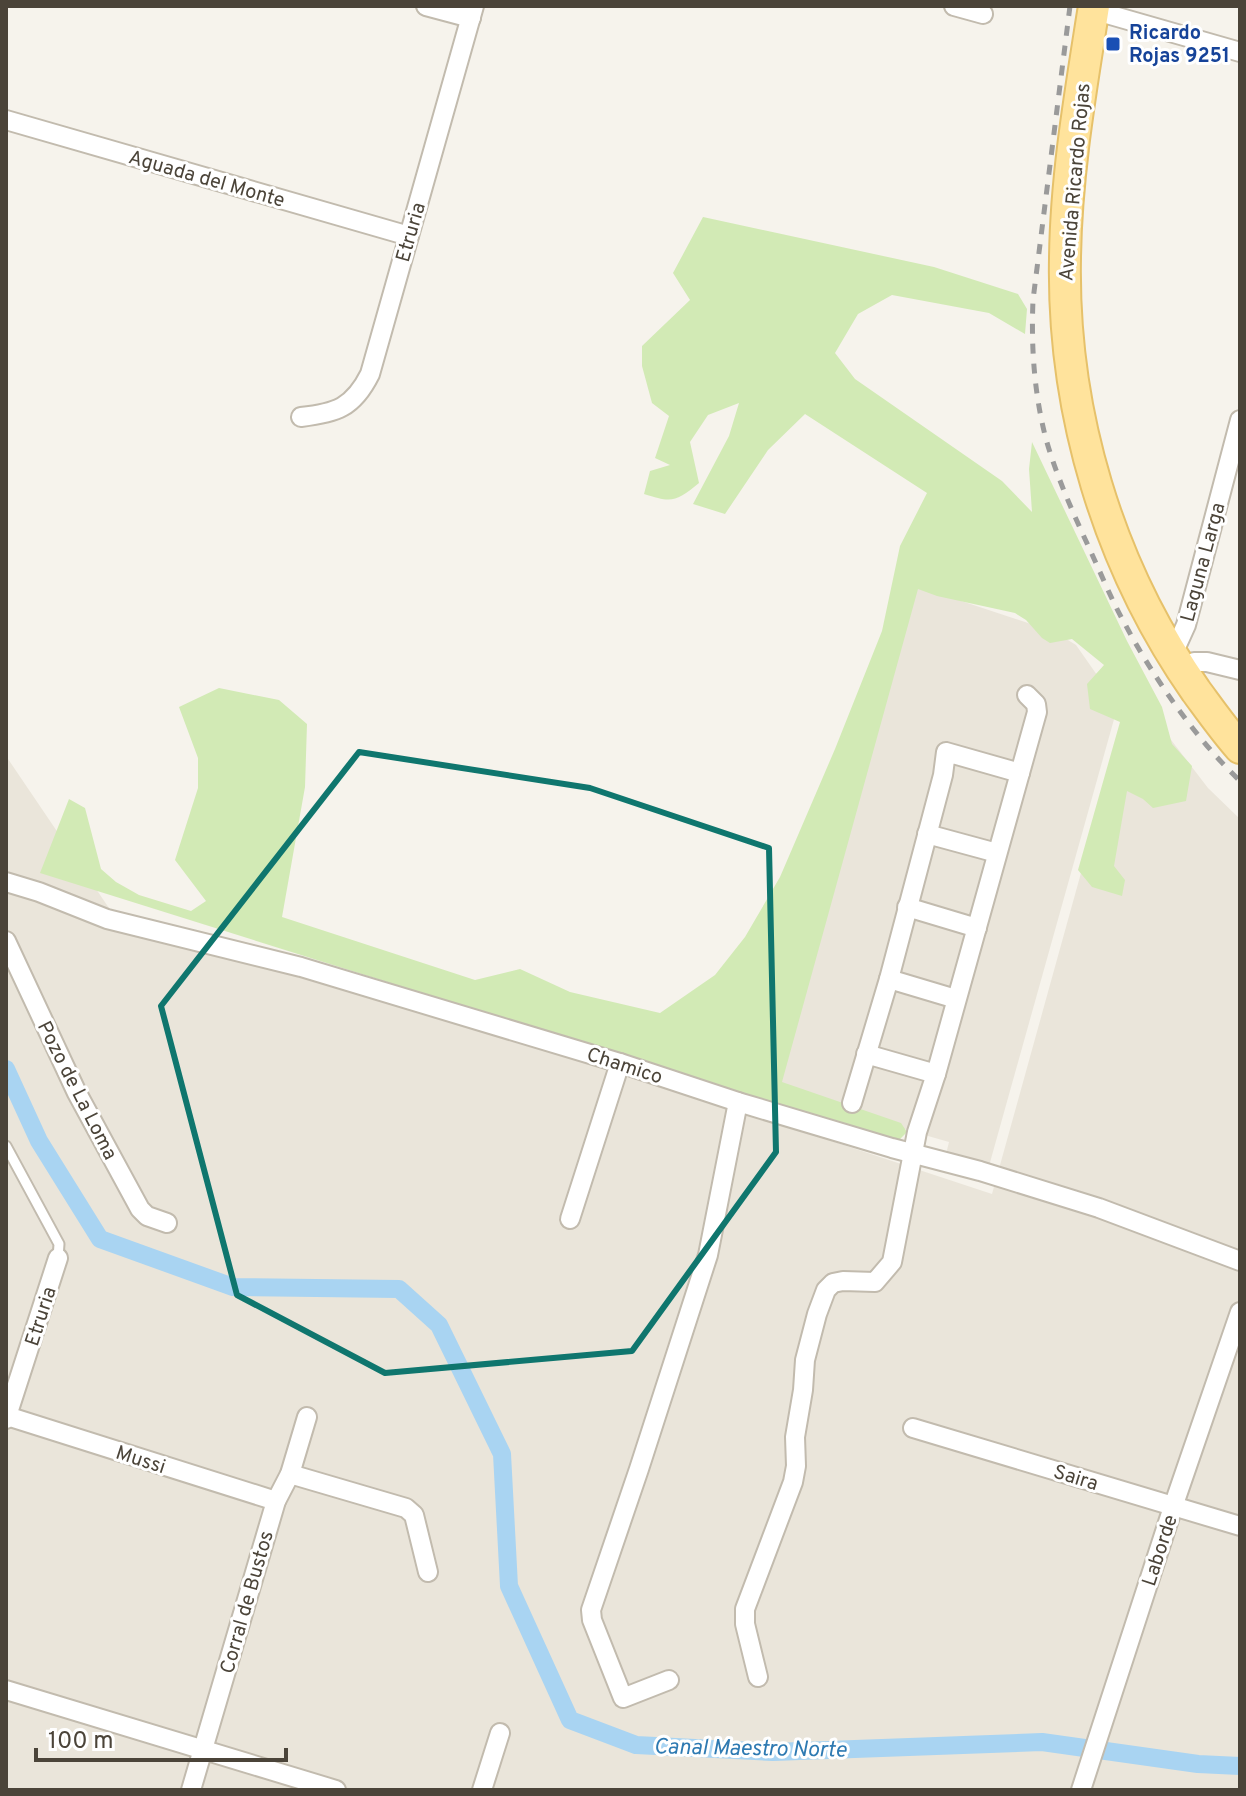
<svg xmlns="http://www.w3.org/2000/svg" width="1246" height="1796" font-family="Overpass,sans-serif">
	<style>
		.residential { fill: #eae5da }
		.green { fill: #d2eab5 }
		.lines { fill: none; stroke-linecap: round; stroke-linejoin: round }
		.canal { stroke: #a9d4f2; stroke-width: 18 }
		.service-casing { stroke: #c2bbae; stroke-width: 13 }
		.minor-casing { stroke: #c2bbae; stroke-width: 22 }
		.primary-casing { stroke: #e6c16a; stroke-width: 34 }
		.service { stroke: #fff; stroke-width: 9 }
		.minor { stroke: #fff; stroke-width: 18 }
		.primary { stroke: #ffe39c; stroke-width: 30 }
		.rail { stroke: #9a9a9a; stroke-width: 5; stroke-dasharray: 10 10; stroke-linecap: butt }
		.marked { fill: none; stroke: #0f766e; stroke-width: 6; stroke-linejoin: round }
		.transit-dot { fill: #1a4fb4; stroke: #fff; stroke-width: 3 }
		.labels { text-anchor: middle; stroke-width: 6; stroke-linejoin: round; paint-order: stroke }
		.transit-label { font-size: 20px; font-weight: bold; fill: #164399; stroke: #fff; text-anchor: start }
		.street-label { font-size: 20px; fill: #4b4439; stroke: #fff }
		.water-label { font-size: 22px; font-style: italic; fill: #2e7ab2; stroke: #fff }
	</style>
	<rect width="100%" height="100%" fill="#f6f3ec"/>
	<g class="residential">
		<polygon points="913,585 1055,632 1076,645 1118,705 989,1166 946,1154 949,1142 771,1091"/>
		<polygon points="1132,689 1208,788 1240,819 1240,1790 6,1790 6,756 113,914 786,1126 992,1194"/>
	</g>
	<path class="green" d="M 703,217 L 934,267 L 1018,294 L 1027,309 L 1025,334 L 989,313 L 892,295 L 858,314 L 835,353 L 855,379 L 1002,481 L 1032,512 L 1029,469 L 1032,442 L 1127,641 L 1162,707 L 1172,744 L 1192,766 L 1186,801 L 1153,808 L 1143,799 L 1127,791 L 1114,866 L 1125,880 L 1122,896 L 1092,887 L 1078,870 L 1120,722 L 1090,709 L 1087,684 L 1104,665 L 1072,639 L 1050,643 L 1042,638 L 1026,620 L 1015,613 L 937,596 L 918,589 L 782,1082 L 901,1123 L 907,1132 L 897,1142 L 40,873 L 69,799 L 85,808 L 101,869 L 116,882 L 139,895 L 191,911 L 206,901 L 175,860 L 198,788 L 198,758 L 179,707 L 219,688 L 279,700 L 307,724 L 305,787 L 282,917 L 475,980 L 520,969 L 570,992 L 660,1013 L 715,975 L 745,937 L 780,877 L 835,749 L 882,631 L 900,546 L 927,493 L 805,414 L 768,450 L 725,514 L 693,504 L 729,436 L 739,403 L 708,415 L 690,442 L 699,483 C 676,502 672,503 644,494 L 650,471 L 670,465 L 655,458 L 669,416 L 652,403 L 642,366 L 642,346 L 690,300 L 673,273 Z"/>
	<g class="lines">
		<polyline class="canal" points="6,1069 39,1141 100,1239 233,1287 399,1289 439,1325 502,1454 509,1586 570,1720 636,1745 773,1752 1042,1742 1198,1764 1240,1766"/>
		<defs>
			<polyline id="service" points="6,1146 59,1244 58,1258"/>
			<g id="minor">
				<polyline points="426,6 471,18"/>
				<polyline points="954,6 983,14"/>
				<polyline points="1093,10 1240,52"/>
				<polyline points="6,120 409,236"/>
				<path d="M 301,417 C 336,413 353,408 370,374 L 474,6"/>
				<polyline points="1172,656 1186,625 1240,420"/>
				<polyline points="1182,670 1194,662 1207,662 1240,670"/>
				<polyline points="927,834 997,853"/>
				<polyline points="6,882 39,892 107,919 301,967 620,1063 738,1102 892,1148 980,1171 1099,1208 1240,1261"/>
				<polyline points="907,907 977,928"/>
				<polyline points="6,941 77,1093 140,1209 147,1216 167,1223"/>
				<polyline points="889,979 956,999"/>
				<polyline points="866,1054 936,1074"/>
				<polyline points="852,1103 889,979 943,775 946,752 1020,773"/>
				<polyline points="570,1219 620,1063"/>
				<polyline points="7,1416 276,1501"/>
				<polyline points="6,1419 58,1258"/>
				<polyline points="913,1428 1240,1526"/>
				<polyline points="290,1474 406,1508 414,1515 428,1572"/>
				<polyline points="758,1677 745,1624 745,1609 793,1482 796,1466 795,1437 803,1390 805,1360 817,1314 826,1290 833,1283 843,1281 875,1282 892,1262 917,1132 936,1074 1037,712 1036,704 1027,695"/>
				<polyline points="669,1680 623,1698 592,1620 591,1610 639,1469 708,1255 738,1102"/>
				<polyline points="6,1690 336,1790"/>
				<polyline points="191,1790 276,1501 290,1474 307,1417"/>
				<polyline points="482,1790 500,1733"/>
				<polyline points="1081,1790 1173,1507 1240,1312"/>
			</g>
			<path id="primary" d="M 1094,6 C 1081,89 1066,174 1065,258 C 1062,411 1108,565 1196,691 C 1210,710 1224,730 1240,748"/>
		</defs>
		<use href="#service" class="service-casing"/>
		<use href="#minor" class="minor-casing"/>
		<use href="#primary" class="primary-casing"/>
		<use href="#service" class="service"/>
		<use href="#minor" class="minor"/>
		<use href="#primary" class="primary"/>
		<path class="rail" d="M 1070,6 L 1033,300 C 1031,346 1034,393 1046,439 C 1057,478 1074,515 1091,552 C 1102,576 1112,601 1125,624 C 1153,677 1196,739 1240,781"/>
	</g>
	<path class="marked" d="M 359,752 L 590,788 L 769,848 L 776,1152 L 632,1351 L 385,1373 L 237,1295 L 161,1006 Z"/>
	<rect class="transit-dot" x="1105" y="36" width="16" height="16" rx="4"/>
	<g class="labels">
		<g class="transit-label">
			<text x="1129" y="39">Ricardo<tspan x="1129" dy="23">Rojas 9251</tspan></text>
		</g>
		<g class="street-label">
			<text transform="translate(207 178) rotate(16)" y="7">Aguada del Monte</text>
			<text transform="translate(1074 182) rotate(-85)" y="7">Avenida Ricardo Rojas</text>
			<text transform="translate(410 232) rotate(-74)" y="7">Etruria</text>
			<text transform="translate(1202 562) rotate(-75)" y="7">Laguna Larga</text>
			<text transform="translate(625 1065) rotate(18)" y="7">Chamico</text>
			<text transform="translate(78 1090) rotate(63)" y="7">Pozo de La Loma</text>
			<text transform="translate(40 1316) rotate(-72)" y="7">Etruria</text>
			<text transform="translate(141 1459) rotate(18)" y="7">Mussi</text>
			<text transform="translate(1076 1477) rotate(17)" y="7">Saira</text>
			<text transform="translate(1159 1550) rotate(-72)" y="7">Laborde</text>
			<text transform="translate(246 1602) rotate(-74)" y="7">Corral de Bustos</text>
		</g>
		<g class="water-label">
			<text transform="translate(750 1747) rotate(1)" y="8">Canal Maestro Norte</text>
		</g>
	</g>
	<rect width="1246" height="1796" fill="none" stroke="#4b4439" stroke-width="16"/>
	<path d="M36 1748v12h250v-12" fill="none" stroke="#4b4439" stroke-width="4"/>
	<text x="48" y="1748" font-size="24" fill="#4b4439" stroke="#ffffff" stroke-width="6" paint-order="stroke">100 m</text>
</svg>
